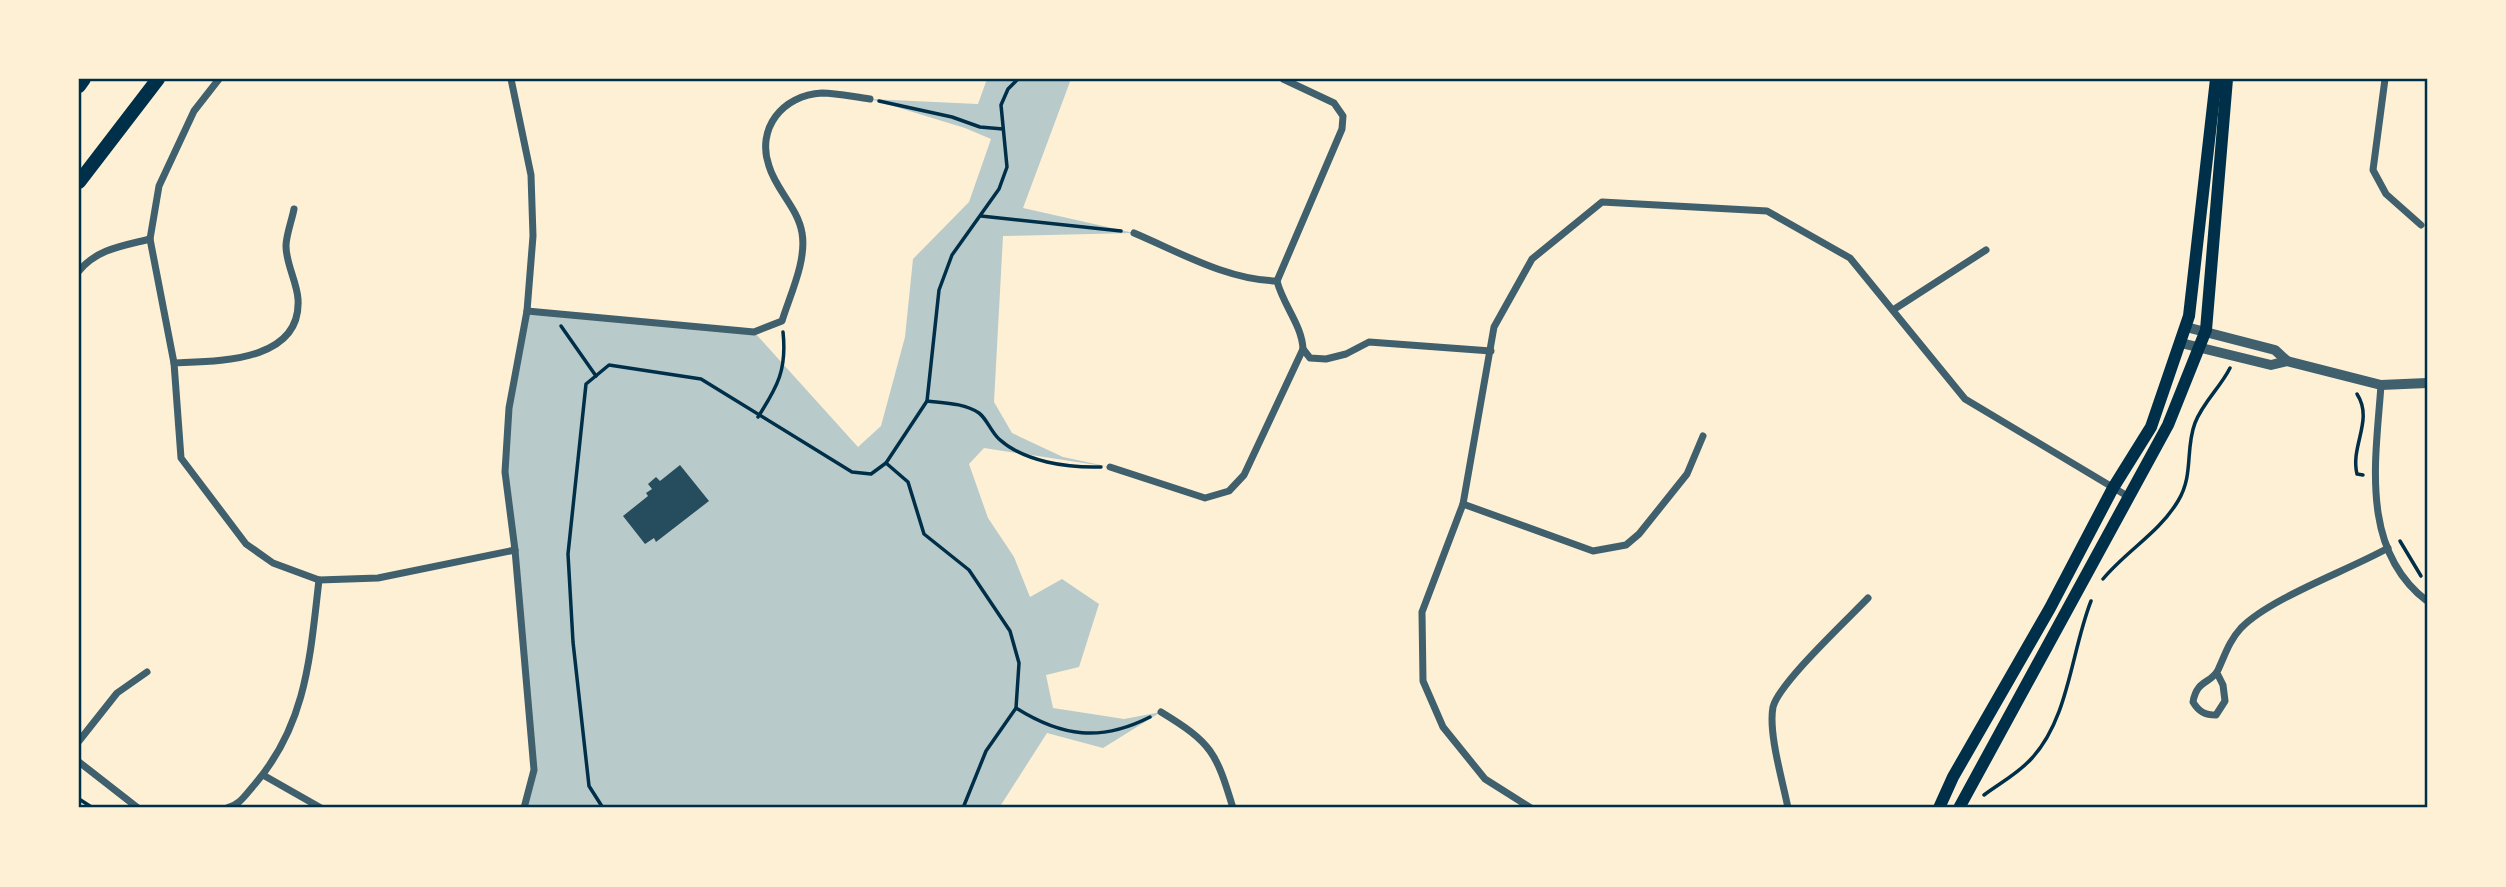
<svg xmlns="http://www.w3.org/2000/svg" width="2506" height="887" font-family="'IBM Plex Serif',serif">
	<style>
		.green { fill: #b9caca }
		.building { fill: #264d5e }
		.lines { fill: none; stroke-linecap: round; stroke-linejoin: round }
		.path { stroke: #003049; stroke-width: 3.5 }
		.minor { stroke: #3f606c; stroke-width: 7 }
		.tertiary { stroke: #3f606c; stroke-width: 10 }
		.secondary { stroke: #003049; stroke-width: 12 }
		.primary { stroke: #003049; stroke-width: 14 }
		.neatline { fill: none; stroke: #003049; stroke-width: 2.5 }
	</style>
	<rect width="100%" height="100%" fill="#fdf0d5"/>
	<polygon class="green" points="987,79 1071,79 1023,208 1134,233 1003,236 994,402 1012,433 1063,457 1110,467 984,448 969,464 988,518 1014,557 1030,597 1062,579 1099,604 1079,667 1046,675 1053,708 1124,719 1161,712 1103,748 1047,733 999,808 524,808 533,770 505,472 509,408 527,311 754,332 858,447 881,426 905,337 913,259 969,202 991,139 965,128 870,99 978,104"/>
	<polygon class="building" points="680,465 709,501 656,542 654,538 645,544 623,516 648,496 646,493 652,489 648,484 656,477 660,481"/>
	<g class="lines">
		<g class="path">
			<path d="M 1018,79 L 1008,89 L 1001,105 L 1007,167 L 999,189 L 952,255 L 939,290 L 927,401 L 886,463 L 908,482 L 924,534 L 969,570 L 1010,631 L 1019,663 L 1016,708 C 1062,737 1101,742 1150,717"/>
			<polyline points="879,101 952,117 980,127 1003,129"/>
			<polyline points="981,216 1121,231"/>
			<polyline points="561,326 596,376"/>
			<path d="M 2357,394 C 2374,420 2350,446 2357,474 L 2363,475"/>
			<path d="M 927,401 C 944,403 964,403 979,413 C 987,419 991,432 999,439 C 1024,462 1068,468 1101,467"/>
			<path d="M 758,417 C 778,386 787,369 783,332"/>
			<polyline points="2400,541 2421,576"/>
			<path d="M 2103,579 C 2126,551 2159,533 2178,501 C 2194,475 2185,449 2195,423 C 2203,402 2220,388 2230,368"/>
			<path d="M 1984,795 C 2000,783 2019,773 2032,758 C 2069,718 2071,652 2091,601"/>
			<polyline points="79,799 93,808"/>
			<polyline points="603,808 589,786 573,642 568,554 586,384 609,365 701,379 852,472 871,474 886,463"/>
			<polyline points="963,808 986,751 1016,708"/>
		</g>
		<g class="minor">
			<polyline points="219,79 194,111 159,186 150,239 174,363 181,458 246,544 273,563 319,580 378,578 515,550"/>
			<polyline points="511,79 531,175 533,236 527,311 509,408 505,472 515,550 534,770 524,808"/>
			<path d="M 1283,79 L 1334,103 L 1343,116 L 1342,129 L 1277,281 C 1283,305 1302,325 1303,349"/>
			<polyline points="2385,79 2373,170 2386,194 2421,225"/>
			<path d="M 1134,233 C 1179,252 1227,280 1277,281"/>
			<path d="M 79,271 C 97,249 122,246 150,239"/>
			<polyline points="1893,310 1986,250"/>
			<path d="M 527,311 L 754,332 L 782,321 C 790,295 807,260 802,233 C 798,208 776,190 769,166 C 756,129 782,95 822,93 C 837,93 854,97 870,99"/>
			<path d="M 174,363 C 216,361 302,363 298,299 C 297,282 286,264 286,246 C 286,235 292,220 294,209"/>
			<path d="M 2381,385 C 2376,458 2359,549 2427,601"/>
			<polyline points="1110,467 1205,498 1229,491 1244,475 1303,349 1310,358 1326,359 1346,354 1369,342 1491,351"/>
			<polyline points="1463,504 1593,551 1626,545 1639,534 1687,474 1703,436"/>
			<path d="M 2217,673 L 2223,685 L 2225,701 L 2216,715 C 2205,715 2199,712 2193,702 C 2197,679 2211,684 2218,670 C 2225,655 2229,641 2241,628 C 2270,598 2349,570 2388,548"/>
			<path d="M 1161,712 C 1212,743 1216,752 1233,808"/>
			<polyline points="79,741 117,693 147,672"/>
			<polyline points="79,762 138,808"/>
			<polyline points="263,775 321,808"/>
			<path d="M 227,808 C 240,805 246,794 255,784 C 307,723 310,656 319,580"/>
			<polyline points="1531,808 1485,779 1443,727 1423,681 1422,612 1463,504 1494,327 1532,259 1602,202 1767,211 1850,258 1965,399 2129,497"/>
			<path d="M 1788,808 C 1783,782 1768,733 1773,707 C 1779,683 1848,619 1868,598"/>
		</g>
		<g class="tertiary">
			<polyline points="2186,327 2275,350 2287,361"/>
			<polyline points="2181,343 2271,365 2287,361 2381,385 2427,383"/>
		</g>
		<g class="secondary">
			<polyline points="1939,808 1953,777 2050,608 2113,488 2151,427 2189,316 2216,79"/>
			<polyline points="1959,808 2168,425 2206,330 2227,79"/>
		</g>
		<g class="primary">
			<polyline points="79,86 84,79"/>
			<polyline points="79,182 158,79"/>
		</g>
	</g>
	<rect width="2506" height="887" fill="none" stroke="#fdf0d5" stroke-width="161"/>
	<rect x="80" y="80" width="2346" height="726" class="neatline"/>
</svg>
